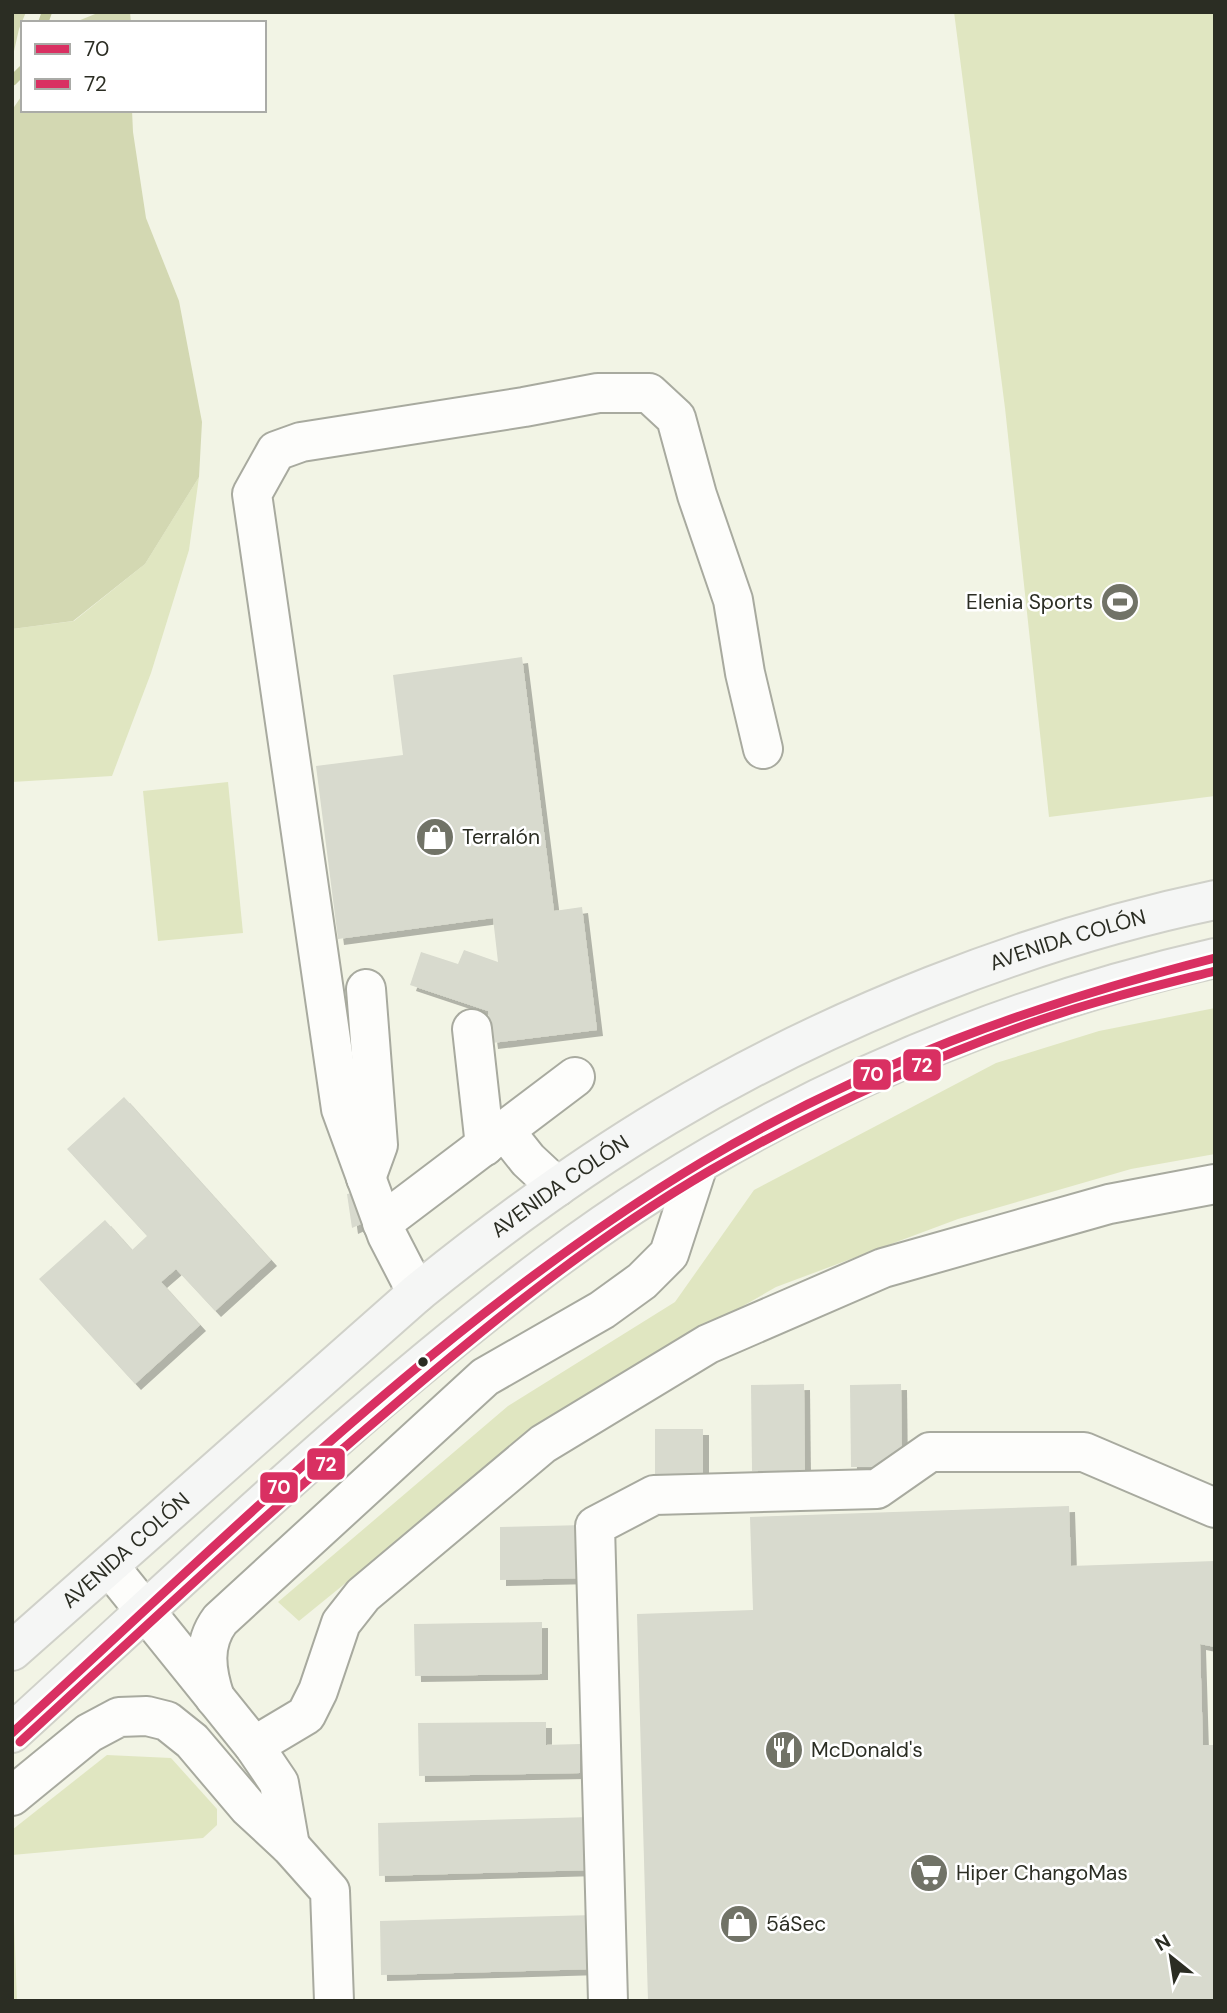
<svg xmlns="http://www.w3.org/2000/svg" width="1227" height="2013" font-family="'DM Sans',sans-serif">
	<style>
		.green { fill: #e0e6c1 }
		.forest { fill: #d3d8b2 }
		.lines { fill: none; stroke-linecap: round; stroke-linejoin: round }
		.stream { stroke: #c2c99c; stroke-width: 10 }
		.building { fill: #d8dace; filter: url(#shadow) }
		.minor-casing { stroke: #a8aa9f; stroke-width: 42 }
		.major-casing { stroke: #d0d1c9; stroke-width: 42 }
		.minor { stroke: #fdfdfb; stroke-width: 38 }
		.major { stroke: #f5f6f5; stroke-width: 38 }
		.bus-1-casing { stroke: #fff; stroke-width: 14 }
		.bus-2-casing { stroke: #fff; stroke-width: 14 }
		.bus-1 { stroke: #d93062; stroke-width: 9 }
		.bus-2 { stroke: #d93062; stroke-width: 9 }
		.bus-dot { fill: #2b2d23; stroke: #fff; stroke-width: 2.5 }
		.labels { text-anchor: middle; stroke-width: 5; stroke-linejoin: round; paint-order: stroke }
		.poi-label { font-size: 21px; fill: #2b2d23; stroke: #fff; text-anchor: start }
		.street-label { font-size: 21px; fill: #2b2d23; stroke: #fff }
		.line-badge { stroke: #fff; stroke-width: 2.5 }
		.badge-label { font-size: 19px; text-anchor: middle; font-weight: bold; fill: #fff }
	</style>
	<defs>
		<filter id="shadow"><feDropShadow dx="6" dy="6" stdDeviation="0" flood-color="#0004"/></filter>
	</defs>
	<rect width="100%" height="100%" fill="#f2f4e5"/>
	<g class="green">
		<polygon points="954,12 1215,12 1215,796 1049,817 1005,408"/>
		<polygon points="199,477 189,550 151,673 112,776 12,782 12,629 74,621 145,564"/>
		<polygon points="228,782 243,933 158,941 143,791"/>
		<polygon points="1215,1008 1215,1154 1131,1169 958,1219 776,1287 551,1416 299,1621 278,1602 508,1406 675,1302 754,1190 996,1063 1099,1031"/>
		<polygon points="107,1755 171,1758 217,1809 217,1825 203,1838 12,1855 12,1830"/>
		<polygon points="12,1869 17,2001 12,2001"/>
	</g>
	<g class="forest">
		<polygon points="12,12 26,12 19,29 12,60"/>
		<polygon points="100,12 130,12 131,23 73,23"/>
		<polygon points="23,94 23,110 132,110 133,132 146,218 179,301 202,422 199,477 145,564 73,621 12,629 12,110"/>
	</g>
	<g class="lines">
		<g class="stream">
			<polyline points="43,23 47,12"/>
			<polyline points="12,81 23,70"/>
		</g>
	</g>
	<g class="building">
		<polygon points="522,657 554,911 582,907 597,1030 492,1043 488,1011 410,985 421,952 458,964 464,950 498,962 493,918 338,939 316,766 403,755 393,675"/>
		<polygon points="124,1097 271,1260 215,1311 176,1269 161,1282 200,1325 135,1384 39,1279 105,1220 132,1250 147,1236 67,1149"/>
		<polygon points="369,1191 374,1218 352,1228 347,1194"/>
		<polygon points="804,1384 805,1470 752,1471 751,1385"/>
		<polygon points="901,1384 902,1467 851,1467 850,1385"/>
		<rect x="655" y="1429" width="48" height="45"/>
		<polygon points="1069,1506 1071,1566 1215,1561 1215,1647 1200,1644 1203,1745 1215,1745 1215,2001 648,2001 637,1614 753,1610 750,1517"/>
		<polygon points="585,1525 587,1578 500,1580 500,1527"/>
		<polygon points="542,1622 542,1674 415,1676 414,1624"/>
		<polygon points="546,1722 546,1745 580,1744 580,1773 419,1776 418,1723"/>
		<polygon points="591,1817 593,1870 379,1876 378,1823"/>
		<polygon points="594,1915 595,1969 381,1975 380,1921"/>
	</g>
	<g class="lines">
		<defs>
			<g id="minor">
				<polyline points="472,1029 485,1146"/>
				<polyline points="505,1131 528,1160 557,1187"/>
				<polyline points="366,1178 378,1145 366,989"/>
				<polyline points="382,1223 575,1077"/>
				<polyline points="417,1293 387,1235 341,1109 252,494 276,451 301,442 524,407 598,393 649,393 676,418 697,495 733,600 745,673 763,749"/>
				<polyline points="109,1566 254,1746 279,1783 290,1846"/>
				<path d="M 215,1698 C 206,1671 202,1644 220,1620 L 485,1377 L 602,1310 L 642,1281 L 669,1254 L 698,1165"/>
				<polyline points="254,1746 306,1715 318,1691 341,1623 363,1595 543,1444 708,1344 883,1268 1109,1204 1215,1184"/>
				<polyline points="12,1796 89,1733 119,1717 147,1716 167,1721 192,1741 248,1807 290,1846 330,1891 334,2001"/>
				<polyline points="608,2001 595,1526 654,1495 877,1489 930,1452 1084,1452 1215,1508"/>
			</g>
			<g id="major">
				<path id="s1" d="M 12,1651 L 417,1293 C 496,1229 579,1168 666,1116 C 830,1018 1029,939 1215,900"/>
				<path d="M 12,1733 C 187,1574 361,1405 550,1263 C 746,1116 977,1012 1215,958"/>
			</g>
		</defs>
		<use href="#minor" class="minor-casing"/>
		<use href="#major" class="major-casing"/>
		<use href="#minor" class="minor"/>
		<use href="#major" class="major"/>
		<defs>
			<path id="bus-1" d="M 12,1733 C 230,1534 448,1314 702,1162 C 862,1066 1034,1004 1215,958"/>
			<path id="bus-2" d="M 20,1742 C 141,1631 261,1518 386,1412 C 488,1324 594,1238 711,1170 C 816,1110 926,1059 1040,1020 C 1098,1000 1156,986 1215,971"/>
		</defs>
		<use href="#bus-1" class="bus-1-casing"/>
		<use href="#bus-2" class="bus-2-casing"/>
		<use href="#bus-1" class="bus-1"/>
		<use href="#bus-2" class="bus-2"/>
	</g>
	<defs>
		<symbol id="stadium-disc" viewBox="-11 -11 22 22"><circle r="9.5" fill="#717367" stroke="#fff"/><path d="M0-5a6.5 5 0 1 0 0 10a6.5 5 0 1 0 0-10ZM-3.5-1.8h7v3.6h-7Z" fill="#fff"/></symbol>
		<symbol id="shop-disc" viewBox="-11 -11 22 22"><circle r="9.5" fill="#717367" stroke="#fff"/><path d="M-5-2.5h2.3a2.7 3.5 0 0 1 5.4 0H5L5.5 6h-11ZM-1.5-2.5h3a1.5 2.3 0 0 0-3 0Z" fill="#fff"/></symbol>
		<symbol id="restaurant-disc" viewBox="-11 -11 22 22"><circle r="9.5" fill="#717367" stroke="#fff"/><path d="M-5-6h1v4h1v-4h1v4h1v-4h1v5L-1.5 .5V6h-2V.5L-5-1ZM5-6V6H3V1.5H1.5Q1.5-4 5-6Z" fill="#fff"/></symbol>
		<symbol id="supermarket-disc" viewBox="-11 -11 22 22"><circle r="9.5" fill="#717367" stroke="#fff"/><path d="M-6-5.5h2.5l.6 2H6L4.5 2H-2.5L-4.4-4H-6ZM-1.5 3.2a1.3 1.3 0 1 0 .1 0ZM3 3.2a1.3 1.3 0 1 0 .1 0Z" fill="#fff"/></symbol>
	</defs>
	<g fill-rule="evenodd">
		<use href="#stadium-disc" x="1098" y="580" width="44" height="44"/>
		<use href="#shop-disc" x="413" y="815" width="44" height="44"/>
		<use href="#restaurant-disc" x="762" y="1728" width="44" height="44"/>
		<use href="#supermarket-disc" x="907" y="1851" width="44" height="44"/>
		<use href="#shop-disc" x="717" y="1902" width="44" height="44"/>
	</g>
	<circle class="bus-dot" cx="423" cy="1362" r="6"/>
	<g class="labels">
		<g class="poi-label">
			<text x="1093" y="609" text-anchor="end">Elenia Sports</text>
			<text x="462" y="844">Terralón</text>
			<text x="811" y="1757">McDonald's</text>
			<text x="956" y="1880">Hiper ChangoMas</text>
			<text x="766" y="1931">5áSec</text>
		</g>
		<g class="street-label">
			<text dy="7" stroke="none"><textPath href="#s1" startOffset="1286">AVENIDA COLÓN</textPath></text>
			<text dy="7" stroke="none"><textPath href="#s1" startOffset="719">AVENIDA COLÓN</textPath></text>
			<text dy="7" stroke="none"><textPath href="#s1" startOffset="152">AVENIDA COLÓN</textPath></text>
		</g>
	</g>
	<g class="line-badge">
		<rect x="902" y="1048" width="40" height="34" rx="7" fill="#d93062"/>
		<rect x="852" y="1058" width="40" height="33" rx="7" fill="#d93062"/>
		<rect x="306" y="1447" width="40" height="34" rx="7" fill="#d93062"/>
		<rect x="259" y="1471" width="40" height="33" rx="7" fill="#d93062"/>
	</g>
	<g class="badge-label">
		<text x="922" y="1072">72</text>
		<text x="872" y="1081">70</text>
		<text x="326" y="1471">72</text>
		<text x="279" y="1494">70</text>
	</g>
	<rect width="1227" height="2013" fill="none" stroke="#2b2d23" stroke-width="28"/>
	<rect x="21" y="21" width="245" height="91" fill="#ffffff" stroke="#aaaba7" stroke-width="2"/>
	<rect x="35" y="44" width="35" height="10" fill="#d93062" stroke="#aaaba7" stroke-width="2"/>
	<text x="84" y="56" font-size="21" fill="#2b2d23">70</text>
	<rect x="35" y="79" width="35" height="10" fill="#d93062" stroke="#aaaba7" stroke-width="2"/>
	<text x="84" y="91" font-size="21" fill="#2b2d23">72</text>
	<g transform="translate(1171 1957) rotate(330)" stroke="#ffffff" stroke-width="5" paint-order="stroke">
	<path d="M0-5L12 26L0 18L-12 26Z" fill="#2b2d23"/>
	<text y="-10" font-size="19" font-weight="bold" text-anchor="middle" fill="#2b2d23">N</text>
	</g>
</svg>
